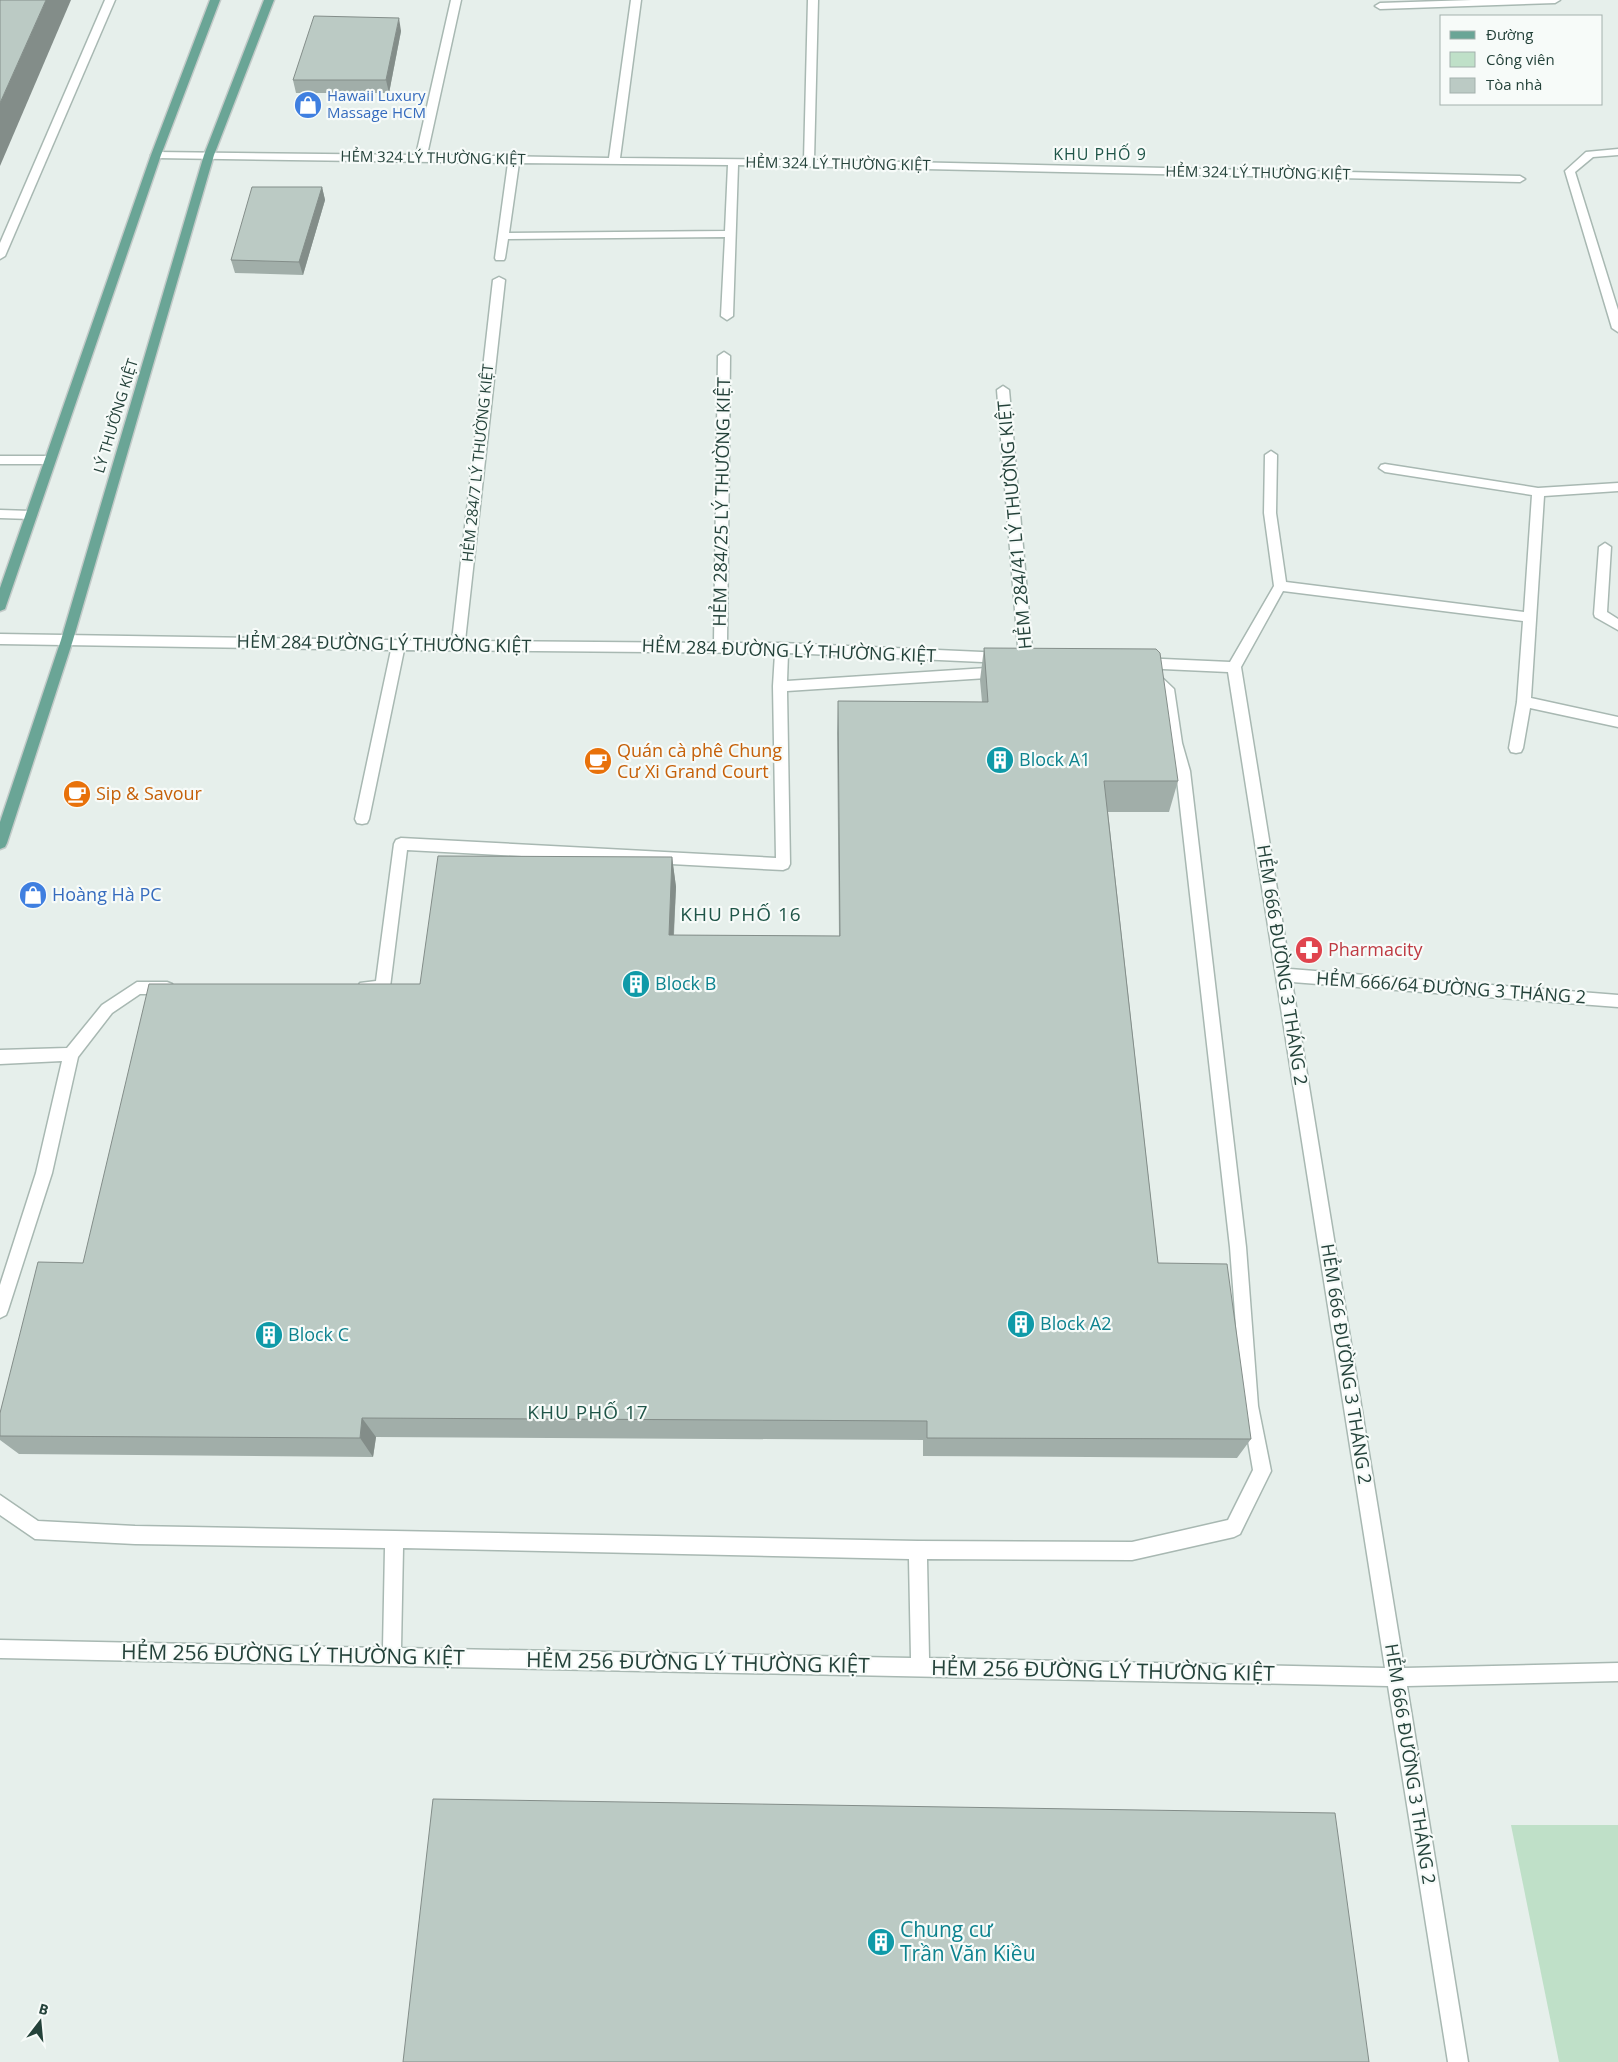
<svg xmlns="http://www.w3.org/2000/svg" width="1618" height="2062" font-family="'Open Sans',sans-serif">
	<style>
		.green { fill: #bfe0c8 }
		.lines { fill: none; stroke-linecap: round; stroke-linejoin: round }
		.minor-casing { stroke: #a8b8b2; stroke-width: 3 }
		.major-casing { stroke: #c2cac8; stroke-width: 3 }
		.minor { fill: #fff; fill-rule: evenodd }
		.major { fill: #6aa596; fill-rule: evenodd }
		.wall { fill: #a1aea9 }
		.shaded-wall { fill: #838d89 }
		.building { fill: #bbcac4; stroke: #838d89 }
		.labels { text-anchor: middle; stroke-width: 4.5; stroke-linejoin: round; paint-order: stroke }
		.far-shop-label { font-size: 15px; fill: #366cbe; stroke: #f7fbf9; text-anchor: start }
		.far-street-label { font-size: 15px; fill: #24423a; stroke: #f7fbf9 }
		.far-neighbourhood-label { font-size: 16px; letter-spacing: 1px; fill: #1f5548; stroke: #f7fbf9 }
		.street-label { font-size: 18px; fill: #24423a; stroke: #f7fbf9 }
		.food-label { font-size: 18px; fill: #c56008; stroke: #f7fbf9; text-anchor: start }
		.culture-label { font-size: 18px; fill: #0d838f; stroke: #f7fbf9; text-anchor: start }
		.shop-label { font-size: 18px; fill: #366cbe; stroke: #f7fbf9; text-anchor: start }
		.health-label { font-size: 18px; fill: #be3a42; stroke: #f7fbf9; text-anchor: start }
		.neighbourhood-label { font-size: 19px; letter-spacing: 1px; fill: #1f5548; stroke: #f7fbf9 }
		.near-street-label { font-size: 21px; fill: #24423a; stroke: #f7fbf9 }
		.near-culture-label { font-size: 21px; fill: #0d838f; stroke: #f7fbf9; text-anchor: start }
	</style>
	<rect width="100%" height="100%" fill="#e6efeb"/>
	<polygon class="green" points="1511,1825 1618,1825 1618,2062 1559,2062"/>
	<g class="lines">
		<defs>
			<g id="minor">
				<polygon points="105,0 115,0 5,256 0,259 0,243"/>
				<path d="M 451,0 L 461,0 L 427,155 L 609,158 L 631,0 L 641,0 L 620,158 L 804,160 L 808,0 L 818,0 L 814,160 L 1520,176 L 1525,179 L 1520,182 L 738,165 L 733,316 L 727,320 L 721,316 L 725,237 L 508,239 L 505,258 L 504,260 L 496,260 L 495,258 L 508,163 L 156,158 L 151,155 L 156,152 L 416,155 ZM 519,163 L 728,165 L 725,231 L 509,233 Z"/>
				<polygon points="1472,0 1560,0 1555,3 1380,9 1375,6 1380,3"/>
				<polygon points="1618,149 1618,155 1593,157 1575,172 1618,310 1618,332 1612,328 1565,171 1586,152"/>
				<path d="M 499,277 L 505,280 L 465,641 L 714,643 L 718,356 L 724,352 L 730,356 L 727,643 L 782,643 L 1004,653 L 1009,655 L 1011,658 L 1009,661 L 1004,663 L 788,653 L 787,681 L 1002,667 L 1007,669 L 1009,672 L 1007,675 L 1002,677 L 787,691 L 790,864 L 788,868 L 783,870 L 407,850 L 390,987 L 388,991 C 380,994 368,994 360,991 L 358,987 L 360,983 L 376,981 L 394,844 L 396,840 L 401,838 L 776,858 L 773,686 L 775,653 L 404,650 L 369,819 L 367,823 L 362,824 L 357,823 L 355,819 L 391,650 L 0,644 L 0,634 L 452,641 L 493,280 Z"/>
				<polygon points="1003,386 1009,390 1033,659 1031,662 1021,662 1019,659 997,390"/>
				<path d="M 1271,451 L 1277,455 L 1276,513 L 1286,582 L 1524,612 L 1532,495 L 1385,472 L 1379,468 L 1381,465 L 1385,464 L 1538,488 L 1618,483 L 1618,491 L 1544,496 L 1531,698 L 1618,717 L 1618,727 L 1530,708 L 1523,748 L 1521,752 L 1516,753 L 1511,752 L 1509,748 L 1517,702 L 1523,621 L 1283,591 L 1241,667 L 1290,969 L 1618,995 L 1618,1007 L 1292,982 L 1404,1668 L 1618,1663 L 1618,1681 L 1407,1686 L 1468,2062 L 1448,2062 L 1388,1686 L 0,1658 L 0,1640 L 383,1648 L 385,1548 L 135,1544 L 35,1539 L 0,1515 L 0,1495 L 38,1521 L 135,1526 L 918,1541 L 1132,1542 L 1228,1520 L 1253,1470 L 1242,1406 L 1230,1247 L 1176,771 L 1168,743 L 1161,691 L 1143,674 L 1145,671 L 1155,671 L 1174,689 L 1182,743 L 1190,771 L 1246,1247 L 1258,1406 L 1271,1471 L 1240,1534 L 1234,1537 L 1132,1560 L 927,1559 L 929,1658 L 1385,1668 L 1228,672 L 1141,668 L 1136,666 L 1134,663 L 1136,660 L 1141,658 L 1230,662 L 1274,586 L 1264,513 L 1265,455 ZM 403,1548 L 909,1559 L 911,1658 L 401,1648 Z"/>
				<polygon points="0,456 49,456 55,460 49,464 0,464"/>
				<polygon points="0,510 31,511 37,515 31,519 0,518"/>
				<polygon points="1605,543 1611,547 1607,612 1618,619 1618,630 1595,617 1594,614 1599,547"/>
				<polygon points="137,982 167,982 172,984 174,988 172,992 167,994 140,994 112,1013 78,1057 52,1173 8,1310 6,1315 0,1318 0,1285 36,1173 62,1061 0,1064 0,1050 67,1048 102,1005"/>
			</g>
			<g id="major">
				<polygon points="210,0 220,0 161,155 6,606 5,609 0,611 0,588 151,155"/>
				<polygon points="264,0 274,0 214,155 73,640 7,843 5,847 0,849 0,822 61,640 204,155"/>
			</g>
		</defs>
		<use href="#minor" class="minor-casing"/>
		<use href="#major" class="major-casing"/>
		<use href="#minor" class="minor"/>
		<use href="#major" class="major"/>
	</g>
	<g class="wall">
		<polygon points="401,31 389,93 296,93 293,80"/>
		<polygon points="322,187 325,200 303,275 235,273 231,260"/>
		<polygon points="984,648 1178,781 1169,812 1108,812 1158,1263 1251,1439 1237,1458 923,1456 923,1440 376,1437 373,1457 19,1454 0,1440 0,1413 83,1263 420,984 672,857 676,887 674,935 839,936 837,733 838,701 982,702 980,680"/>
	</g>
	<g class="shaded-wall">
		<polygon points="46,0 71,0 0,166 0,103"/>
		<polygon points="399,18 401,31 389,93 386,80"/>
		<polygon points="322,187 325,200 303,275 299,262"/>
		<polygon points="672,857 676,887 672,964 669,935"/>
		<polygon points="362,1418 376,1437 373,1457 360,1438"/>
	</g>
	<g class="building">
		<polygon points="0,0 46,0 0,103"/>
		<polygon points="314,16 399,18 386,80 293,80"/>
		<polygon points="252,187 322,187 299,262 231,260"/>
		<polygon points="984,648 1156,649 1160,653 1178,781 1104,781 1158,1263 1227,1264 1251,1439 927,1438 927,1421 362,1418 360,1438 0,1436 0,1413 38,1262 83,1263 149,984 420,984 438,856 672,857 669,935 840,936 838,701 988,702"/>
		<polygon points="433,1799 1335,1813 1369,2062 403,2062"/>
	</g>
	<defs>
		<symbol id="shop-disc" viewBox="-11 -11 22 22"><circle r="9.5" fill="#3f7fe0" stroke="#f7fbf9"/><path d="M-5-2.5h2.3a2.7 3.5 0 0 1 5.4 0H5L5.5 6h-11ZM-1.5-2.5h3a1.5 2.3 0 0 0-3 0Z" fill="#fff"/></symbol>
		<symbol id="building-disc" viewBox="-11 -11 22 22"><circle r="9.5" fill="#0f9aa8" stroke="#f7fbf9"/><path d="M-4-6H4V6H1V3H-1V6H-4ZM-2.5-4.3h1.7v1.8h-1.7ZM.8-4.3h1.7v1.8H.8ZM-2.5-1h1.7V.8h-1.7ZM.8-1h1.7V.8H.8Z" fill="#fff"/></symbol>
		<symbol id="cafe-disc" viewBox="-11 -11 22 22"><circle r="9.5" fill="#e8710a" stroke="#f7fbf9"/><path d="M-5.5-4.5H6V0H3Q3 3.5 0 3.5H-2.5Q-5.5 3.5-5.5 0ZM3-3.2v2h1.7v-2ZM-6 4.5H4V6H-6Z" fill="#fff"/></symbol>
		<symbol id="pharmacy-disc" viewBox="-11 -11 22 22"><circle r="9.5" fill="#e0444e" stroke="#f7fbf9"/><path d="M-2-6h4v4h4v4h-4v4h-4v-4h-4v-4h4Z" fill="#fff"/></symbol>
	</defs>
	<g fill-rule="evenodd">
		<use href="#shop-disc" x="292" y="89" width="32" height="32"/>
		<use href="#building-disc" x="984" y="744" width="32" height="32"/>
		<use href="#cafe-disc" x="582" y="745" width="32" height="32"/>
		<use href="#cafe-disc" x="61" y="778" width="32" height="32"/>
		<use href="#shop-disc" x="17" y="879" width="32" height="32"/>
		<use href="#pharmacy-disc" x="1293" y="934" width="32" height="32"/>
		<use href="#building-disc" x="620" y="968" width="32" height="32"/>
		<use href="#building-disc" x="1005" y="1308" width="32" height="32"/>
		<use href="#building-disc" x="253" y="1319" width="32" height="32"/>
		<use href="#building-disc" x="865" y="1926" width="32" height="32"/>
	</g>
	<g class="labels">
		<g class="far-shop-label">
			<text x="327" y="101">Hawaii Luxury<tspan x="327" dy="17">Massage HCM</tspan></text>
		</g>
		<g class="far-street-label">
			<text transform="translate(433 158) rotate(1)" y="5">HẺM 324 LÝ THƯỜNG KIỆT</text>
			<text transform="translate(838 164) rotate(1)" y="5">HẺM 324 LÝ THƯỜNG KIỆT</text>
			<text transform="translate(1258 173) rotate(1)" y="5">HẺM 324 LÝ THƯỜNG KIỆT</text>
			<text transform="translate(116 416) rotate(-73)" y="5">LÝ THƯỜNG KIỆT</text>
			<text transform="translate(478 463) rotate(-84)" y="5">HẺM 284/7 LÝ THƯỜNG KIỆT</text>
		</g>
		<g class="far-neighbourhood-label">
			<text x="1100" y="160">KHU PHỐ 9</text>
		</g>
		<g class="street-label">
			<text transform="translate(722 502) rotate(-89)" y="6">HẺM 284/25 LÝ THƯỜNG KIỆT</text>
			<text transform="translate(1015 525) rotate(-95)" y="6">HẺM 284/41 LÝ THƯỜNG KIỆT</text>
			<text transform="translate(384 644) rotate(1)" y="6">HẺM 284 ĐƯỜNG LÝ THƯỜNG KIỆT</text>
			<text transform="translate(789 651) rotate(2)" y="6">HẺM 284 ĐƯỜNG LÝ THƯỜNG KIỆT</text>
			<text transform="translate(1282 965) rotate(81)" y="6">HẺM 666 ĐƯỜNG 3 THÁNG 2</text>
			<text transform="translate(1451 988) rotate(4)" y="6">HẺM 666/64 ĐƯỜNG 3 THÁNG 2</text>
			<text transform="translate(1346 1364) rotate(81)" y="6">HẺM 666 ĐƯỜNG 3 THÁNG 2</text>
			<text transform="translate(1410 1764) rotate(81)" y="6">HẺM 666 ĐƯỜNG 3 THÁNG 2</text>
		</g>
		<g class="food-label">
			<text x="617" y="757">Quán cà phê Chung<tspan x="617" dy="21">Cư Xi Grand Court</tspan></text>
			<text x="96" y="800">Sip &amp; Savour</text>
		</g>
		<g class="culture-label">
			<text x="1019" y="766">Block A1</text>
			<text x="655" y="990">Block B</text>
			<text x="1040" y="1330">Block A2</text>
			<text x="288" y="1341">Block C</text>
		</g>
		<g class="shop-label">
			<text x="52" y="901">Hoàng Hà PC</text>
		</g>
		<g class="health-label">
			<text x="1328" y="956">Pharmacity</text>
		</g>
		<g class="neighbourhood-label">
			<text x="741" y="921">KHU PHỐ 16</text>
			<text x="588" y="1419">KHU PHỐ 17</text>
		</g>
		<g class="near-street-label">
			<text transform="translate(293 1655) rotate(1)" y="7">HẺM 256 ĐƯỜNG LÝ THƯỜNG KIỆT</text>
			<text transform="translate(698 1663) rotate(1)" y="7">HẺM 256 ĐƯỜNG LÝ THƯỜNG KIỆT</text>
			<text transform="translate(1103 1671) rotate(1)" y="7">HẺM 256 ĐƯỜNG LÝ THƯỜNG KIỆT</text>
		</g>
		<g class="near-culture-label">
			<text x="900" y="1937">Chung cư<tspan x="900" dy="24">Trần Văn Kiều</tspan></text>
		</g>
	</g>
	<rect x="1440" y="15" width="162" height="90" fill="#f7fbf9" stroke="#a3b1ad"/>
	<rect x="1450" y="31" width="25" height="8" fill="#6aa596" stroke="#a3b1ad"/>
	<text x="1486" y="40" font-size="15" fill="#24423a">Đường</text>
	<rect x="1450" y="52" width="25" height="15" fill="#bfe0c8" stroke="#a3b1ad"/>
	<text x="1486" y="65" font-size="15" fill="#24423a">Công viên</text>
	<rect x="1450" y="78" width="25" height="15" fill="#bbcac4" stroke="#a3b1ad"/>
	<text x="1486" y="90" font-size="15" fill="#24423a">Tòa nhà</text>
	<g transform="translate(40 2022) rotate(16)" stroke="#f7fbf9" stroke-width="4" paint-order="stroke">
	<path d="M0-4L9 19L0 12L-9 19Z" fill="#24423a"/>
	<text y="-8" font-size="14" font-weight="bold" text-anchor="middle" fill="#24423a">B</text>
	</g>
</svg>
